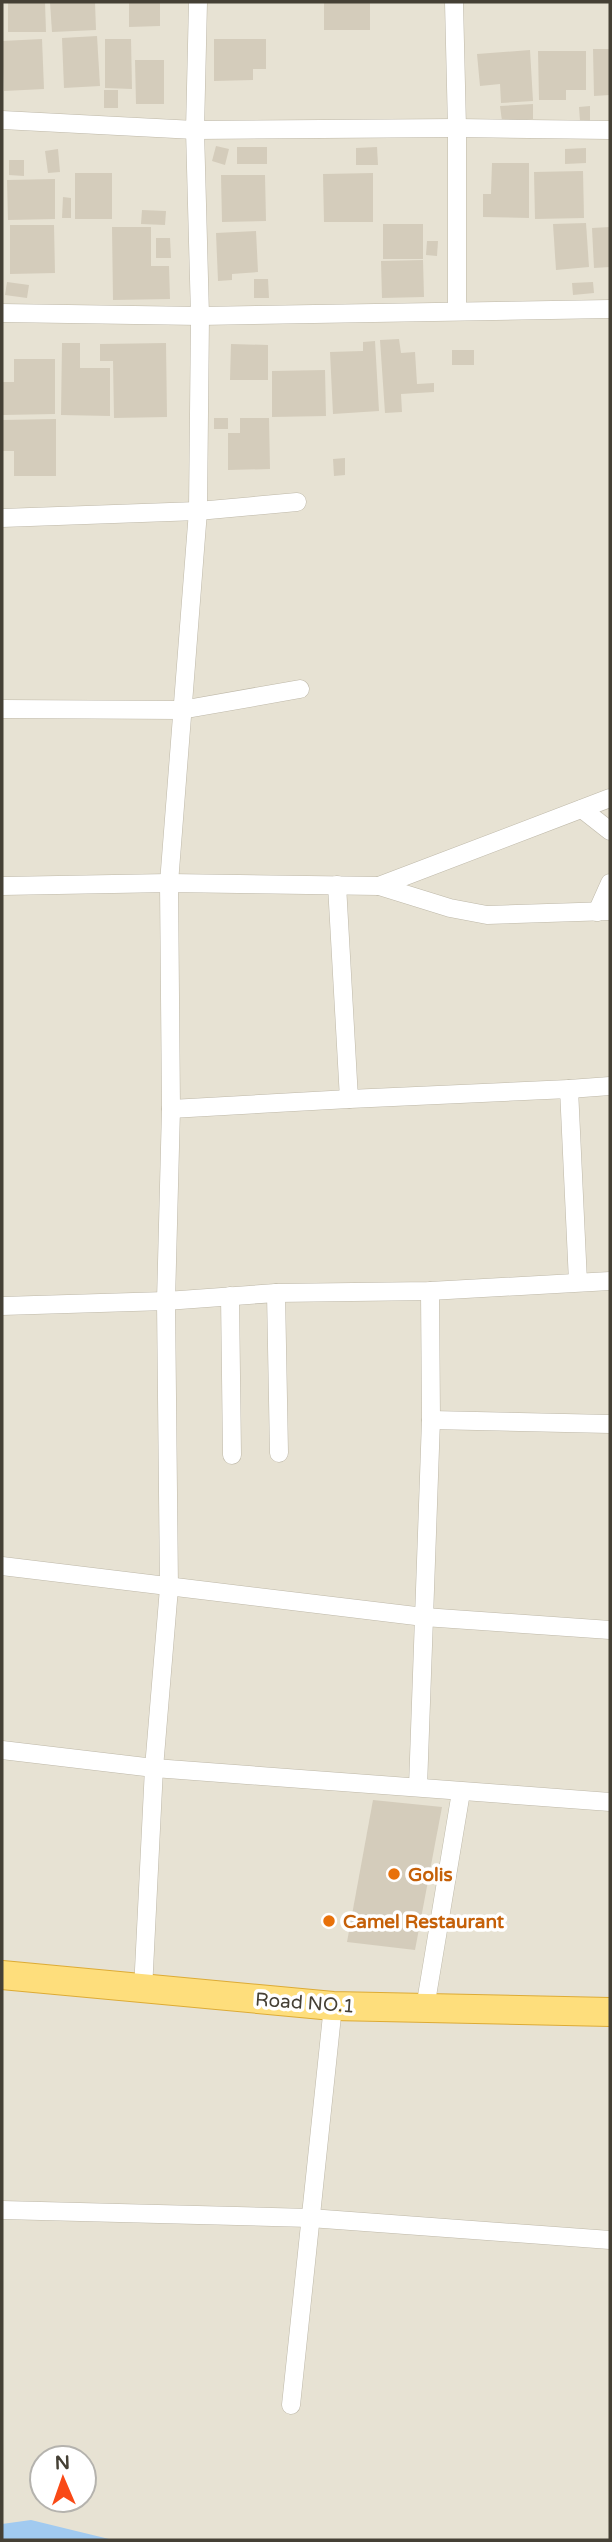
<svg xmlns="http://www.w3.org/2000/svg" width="612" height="2542" font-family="'Varela Round',sans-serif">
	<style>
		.residential { fill: #e7e2d3; fill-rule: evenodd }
		.water { fill: #a1caf0 }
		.building { fill: #d4ccbb }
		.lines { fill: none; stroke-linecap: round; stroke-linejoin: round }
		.minor-casing { stroke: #beb8a8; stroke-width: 19 }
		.trunk-casing { stroke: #ddab35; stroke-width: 30 }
		.minor { stroke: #fff; stroke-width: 18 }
		.trunk { stroke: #fede7c; stroke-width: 28 }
		.food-dot { fill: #e8710a; stroke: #fff; stroke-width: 2.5 }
		.labels { text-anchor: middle; stroke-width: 7; stroke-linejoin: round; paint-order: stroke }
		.food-label { font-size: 19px; font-weight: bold; fill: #c56008; stroke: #fff; text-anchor: start }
		.street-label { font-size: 19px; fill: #454035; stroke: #fff }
	</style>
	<rect width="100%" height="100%" fill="#f3f0e5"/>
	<path class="residential" d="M 2,2 L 610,2 L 610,2540 L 2,2540 ZM 42,2458 L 84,2458 L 84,2500 L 42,2500 Z"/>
	<polygon class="water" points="31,2520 109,2539 112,2540 2,2540 2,2524"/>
	<g class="building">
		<polygon points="8,2 45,2 46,32 8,32"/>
		<polygon points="50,2 95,2 96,30 52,32"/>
		<polygon points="129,2 160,2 160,26 129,27"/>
		<rect x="324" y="2" width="46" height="28"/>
		<polygon points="97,36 100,86 64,88 62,38"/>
		<polygon points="42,39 44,89 4,91 2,41"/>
		<polygon points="105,39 131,39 132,89 105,88"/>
		<polygon points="214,39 266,39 266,69 253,69 253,80 214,81"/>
		<polygon points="593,49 610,49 610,95 594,96"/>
		<polygon points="530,50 533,101 501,103 500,84 480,86 477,54"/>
		<polygon points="538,51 586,51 586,90 566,90 566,100 539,100"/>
		<polygon points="135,60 164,60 164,104 136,104"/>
		<rect x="104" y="90" width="14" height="18"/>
		<polygon points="533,104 533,119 502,121 500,106"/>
		<polygon points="590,106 590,121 580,121 579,107"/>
		<polygon points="216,146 229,149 225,165 212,161"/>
		<rect x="237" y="147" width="30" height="17"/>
		<polygon points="377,147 378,165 356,165 356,148"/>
		<polygon points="586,148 586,163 565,164 565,149"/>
		<polygon points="58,149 60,172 48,173 45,151"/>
		<polygon points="9,160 24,160 24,176 9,175"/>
		<polygon points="492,163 529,163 529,218 483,217 483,194 491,194"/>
		<polygon points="583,171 584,218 535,219 534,172"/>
		<rect x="75" y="173" width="37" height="46"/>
		<polygon points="373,173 373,222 324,222 323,174"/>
		<polygon points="221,175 265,175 266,221 222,222"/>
		<polygon points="55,179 55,219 8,220 7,180"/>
		<polygon points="63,197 71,198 71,218 62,218"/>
		<polygon points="142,210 166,211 165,225 141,224"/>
		<polygon points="586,223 589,267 556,270 553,224"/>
		<rect x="383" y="224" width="40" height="35"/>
		<polygon points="10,225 54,225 55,273 10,274"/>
		<polygon points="112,227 151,227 151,266 169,266 170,299 113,300"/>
		<polygon points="610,227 610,267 594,268 592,228"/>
		<polygon points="256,231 258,272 232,274 232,280 218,281 216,233"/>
		<polygon points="156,238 170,238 171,258 156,258"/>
		<polygon points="427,241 438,241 437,256 426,255"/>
		<polygon points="423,260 424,297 382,298 381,261"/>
		<polygon points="254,279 268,279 269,298 254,298"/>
		<polygon points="7,282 29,285 27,298 5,295"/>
		<polygon points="593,282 594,293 573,295 572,283"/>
		<polygon points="399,339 401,353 415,352 417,384 434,383 434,392 401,394 402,412 385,413 380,340"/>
		<polygon points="375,341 379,411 333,414 330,352 363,351 363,342"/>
		<polygon points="62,343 80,343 80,368 110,368 110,416 61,415"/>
		<polygon points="166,343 167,417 114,418 113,361 100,361 100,344"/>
		<polygon points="231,344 268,345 268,380 230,380"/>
		<rect x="452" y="350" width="22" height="15"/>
		<polygon points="14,359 55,359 55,414 3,415 3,382 14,382"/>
		<polygon points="325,370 326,416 272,417 272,371"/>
		<rect x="214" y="418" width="14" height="11"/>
		<polygon points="240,418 269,418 270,469 228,470 228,433 240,433"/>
		<polygon points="56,419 56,476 14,476 14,451 2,451 2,420"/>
		<polygon points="345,458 345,475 334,476 333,459"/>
		<polygon points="373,1800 442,1807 415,1950 347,1942"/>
	</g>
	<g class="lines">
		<defs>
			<g id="minor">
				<polyline points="454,2 457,128 457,311"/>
				<polyline points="2,120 195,130 457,128 610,130"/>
				<polyline points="2,313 200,316 610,309"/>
				<polyline points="2,518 198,511 297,502"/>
				<polyline points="2,709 181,710 300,689"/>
				<polyline points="582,809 610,831"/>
				<polyline points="337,885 349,1099"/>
				<polyline points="2,886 169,883 379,886 450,908 487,915 610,911"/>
				<polyline points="379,886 610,798"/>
				<polyline points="597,912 610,883"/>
				<polyline points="569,1089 610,1086"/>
				<polyline points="171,1109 349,1099 569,1089 578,1282"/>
				<polyline points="276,1293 279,1453"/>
				<polyline points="230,1296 232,1455"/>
				<polyline points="2,1306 166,1301 276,1293 430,1291 610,1281"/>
				<polyline points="431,1420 610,1424"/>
				<polyline points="2,1566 424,1617 610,1630"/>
				<polyline points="2,1750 154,1768 610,1802"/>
				<polyline points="418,1787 431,1420 430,1291"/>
				<polyline points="143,1990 154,1768 169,1588 166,1301 171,1109 169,883 198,511 200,316 195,130 198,2"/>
				<polyline points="425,2008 461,1792"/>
				<polyline points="2,2210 310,2218 610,2240"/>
				<polyline points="291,2405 333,2006"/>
			</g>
			<polyline id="trunk" points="2,1975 333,2006 610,2012"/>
		</defs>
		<use href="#minor" class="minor-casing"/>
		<use href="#trunk" class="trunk-casing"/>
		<use href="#minor" class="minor"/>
		<use href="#trunk" class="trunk"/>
	</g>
	<g class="food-dot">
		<circle cx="394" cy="1874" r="7"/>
		<circle cx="329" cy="1921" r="7"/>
	</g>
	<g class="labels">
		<g class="food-label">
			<text x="408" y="1881">Golis</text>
			<text x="343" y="1928">Camel Restaurant</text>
		</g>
		<g class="street-label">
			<text transform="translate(305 2002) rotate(4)" y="7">Road NO.1</text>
		</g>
	</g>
	<rect width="612" height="2542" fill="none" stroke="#454035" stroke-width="7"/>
	<g transform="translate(63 2479) rotate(358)"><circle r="33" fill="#ffffff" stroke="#b5b3ae" stroke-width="2"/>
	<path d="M0-5L12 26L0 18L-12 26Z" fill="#f94916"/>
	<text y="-10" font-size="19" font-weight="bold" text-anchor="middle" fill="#454035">N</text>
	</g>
</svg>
